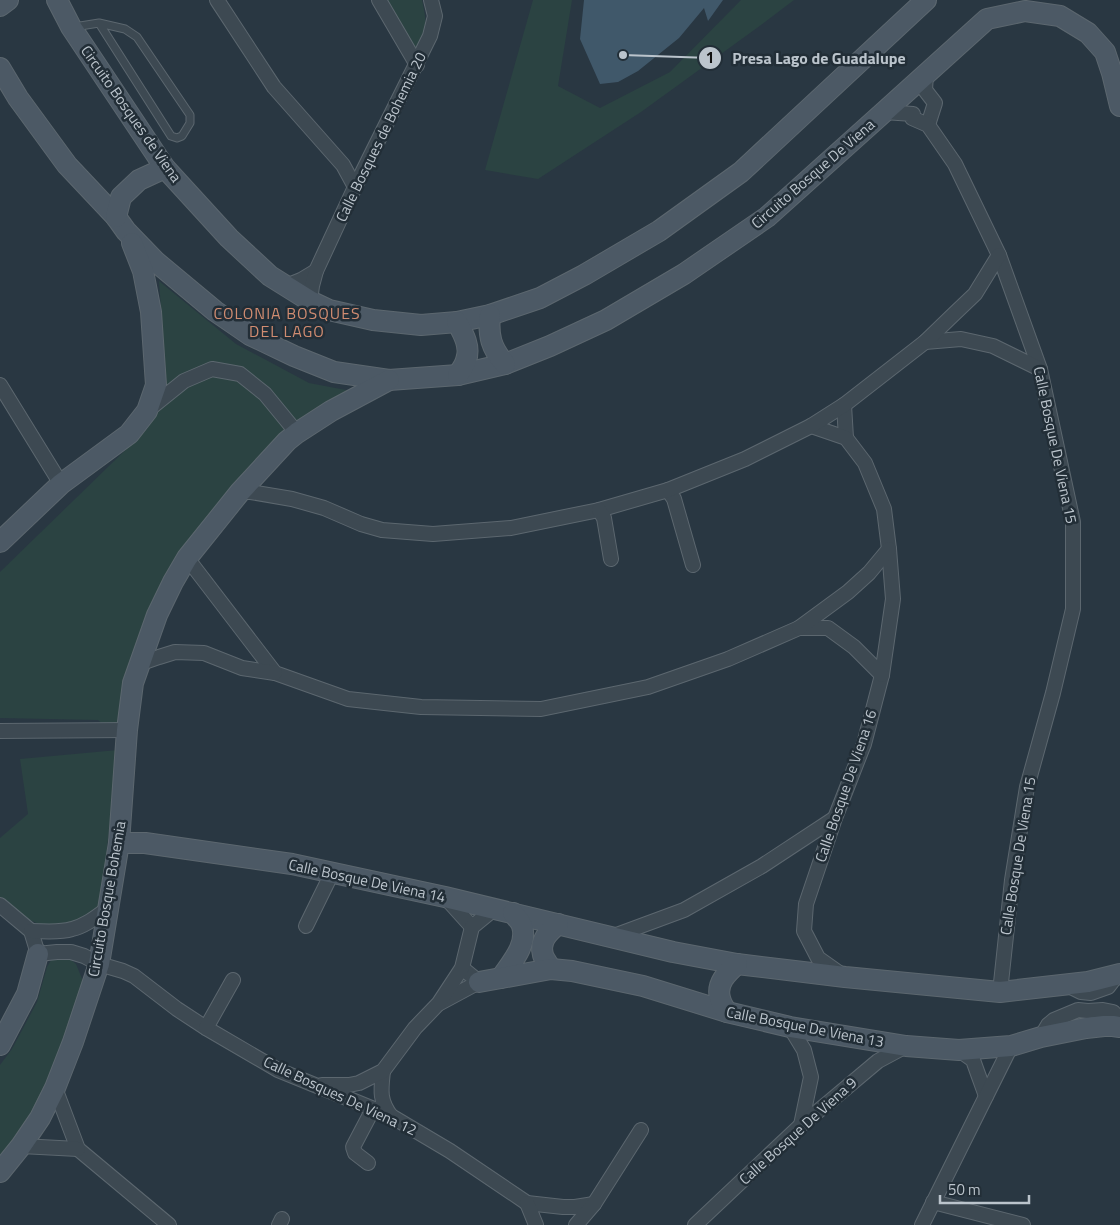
<svg xmlns="http://www.w3.org/2000/svg" width="1120" height="1225" font-family="'Titillium Web',sans-serif">
	<style>
		.green { fill: #2b4342 }
		.water { fill: #40586a }
		.lines { fill: none; stroke-linecap: round; stroke-linejoin: round }
		.lane-casing { stroke: #5c676f; stroke-width: 9 }
		.street-casing { stroke: #5c676f; stroke-width: 16 }
		.secondary-casing { stroke: #5c676f; stroke-width: 22 }
		.lane { stroke: #3d4952; stroke-width: 7 }
		.street { stroke: #3d4952; stroke-width: 14 }
		.secondary { stroke: #4c5965; stroke-width: 20 }
		.labels { text-anchor: middle; stroke-width: 5; stroke-linejoin: round; paint-order: stroke }
		.street-label { font-size: 15px; fill: #bbc4cc; stroke: #222e37 }
		.neighbourhood-label { font-size: 16px; letter-spacing: 1px; fill: #d08c71; stroke: #222e37 }
		.leader { fill: none; stroke: #bbc4cc; stroke-width: 2 }
		.callout-dot { fill: #bbc4cc; stroke: #222e37; stroke-width: 2 }
		.mark-label { font-size: 15px; text-anchor: middle; font-weight: bold; fill: #111 }
		.callout-label { font-size: 16px; text-anchor: middle; font-weight: bold; fill: #bbc4cc; stroke: #222e37; stroke-width: 5; stroke-linejoin: round; paint-order: stroke }
	</style>
	<rect width="100%" height="100%" fill="#293742"/>
	<g class="green">
		<path d="M 385,0 L 422,0 C 427,23 428,33 416,54 Z"/>
		<polygon points="533,0 572,0 558,86 600,108 670,72 741,0 794,0 761,25 641,112 538,179 485,170"/>
		<polygon points="159,281 236,344 309,383 367,394 296,430 202,533 122,725 107,728 98,720 0,718 0,572 147,429 167,390"/>
		<polygon points="118,750 100,911 54,931 19,915 0,899 0,838 28,814 20,759"/>
		<polygon points="65,955 76,964 83,981 37,1122 0,1163 0,1065 12,1049 37,1002 47,967 53,957"/>
	</g>
	<polygon class="water" points="584,0 723,0 708,21 704,8 679,38 638,71 618,82 600,84 580,39"/>
	<g class="lines">
		<defs>
			<polyline id="lane" points="74,27 99,23 171,136 177,138 182,136 190,123 190,115 137,37 125,29 99,23"/>
			<g id="street">
				<polyline points="217,0 274,87 343,165 355,187"/>
				<polyline points="379,0 417,65"/>
				<polyline points="926,74 925,90 935,103 928,125"/>
				<polyline points="884,112 913,114 912,118 928,125 955,164 999,255 1040,369 1073,522 1073,609 1053,693 1027,787 1012,880 1000,992"/>
				<polyline points="286,286 301,280 316,271"/>
				<polyline points="310,301 312,286 316,271 355,187 430,36 435,16 431,0"/>
				<polyline points="925,342 961,339 993,346 1040,369"/>
				<polyline points="0,385 61,484"/>
				<polyline points="844,405 846,438"/>
				<polyline points="148,410 184,381 212,369 240,374 265,394 297,433"/>
				<polyline points="811,426 846,438 865,463 884,509 889,549 893,599 882,675 864,744 835,818 806,904 804,931 818,958 842,975"/>
				<polyline points="668,490 674,499 693,565"/>
				<polyline points="240,492 251,492 292,499 324,508 361,524 382,530 433,534 511,528 599,510 668,490 745,459 811,426 844,405 925,342 954,314 975,294 999,255"/>
				<polyline points="599,510 604,518 611,559"/>
				<polyline points="187,558 275,673 348,699 421,707 541,709 648,687 728,659 799,628 828,628 854,647 882,675"/>
				<polyline points="799,628 848,592 869,573 889,549"/>
				<polyline points="139,664 159,657 175,652 204,653 242,668 275,673"/>
				<polyline points="0,731 127,730"/>
				<polyline points="445,897 472,927"/>
				<polyline points="0,905 31,931 38,954 57,952 71,952 84,956 99,964 123,971 134,976 177,1009 206,1028 278,1070 391,1116 450,1151 527,1203 563,1207 575,1207 594,1204"/>
				<polyline points="306,926 332,873"/>
				<path d="M 31,931 C 44,931 59,933 72,929 C 85,926 96,917 107,909"/>
				<polyline points="611,937 684,910 762,866 835,818"/>
				<polyline points="1071,987 1081,992 1091,993 1108,987 1115,978"/>
				<polyline points="440,1003 479,982 462,968"/>
				<polyline points="790,1027 804,1050 811,1077 801,1125"/>
				<polyline points="206,1028 233,980"/>
				<polyline points="1041,1037 1048,1025 1054,1020 1078,1010 1088,1011 1103,1010 1113,1012 1120,1019"/>
				<polyline points="959,1050 973,1060 978,1074 986,1096"/>
				<path d="M 383,1071 C 381,1090 379,1100 391,1116"/>
				<polyline points="322,1085 349,1085 359,1083 383,1071 415,1028 439,1003 462,968 472,927 494,909"/>
				<polyline points="55,1088 78,1149 169,1225"/>
				<polyline points="21,1146 78,1149"/>
				<polyline points="368,1163 355,1153 353,1147 373,1109"/>
				<polyline points="933,1202 1023,1225"/>
				<polyline points="527,1203 536,1225"/>
				<polyline points="279,1225 282,1219"/>
				<polyline points="576,1225 594,1204 641,1130"/>
				<polyline points="695,1225 801,1125 828,1103 878,1061 906,1046"/>
				<polyline points="922,1225 1011,1046"/>
			</g>
			<g id="secondary">
				<polyline points="57,0 71,27 165,168 229,238 270,276 310,301 329,310 373,320 421,325 457,322 490,315 540,298 584,275 659,231 741,172 926,0"/>
				<polyline points="0,6 8,0"/>
				<polyline points="0,68 18,98 67,165 116,217 126,231 155,261 215,311 250,335 294,356 334,372 389,380 458,375 505,364 550,346 606,320 684,274 767,217 884,112 987,19 1025,11 1060,16 1088,33 1105,52 1112,73 1120,106"/>
				<polyline points="116,217 121,197 139,180 165,168"/>
				<path d="M 490,315 C 488,336 491,348 505,364"/>
				<path d="M 457,322 C 463,333 471,347 466,360 C 465,365 461,370 458,375"/>
				<polyline points="0,542 61,484 129,434 147,411 156,385 151,312 143,271 132,243"/>
				<polyline points="119,843 145,843 292,864 445,897 673,952 737,964 845,977 1000,992 1088,982 1120,974"/>
				<path d="M 551,969 C 549,965 544,959 543,955 C 539,940 549,932 558,924"/>
				<path d="M 501,978 C 511,963 528,945 522,926 C 521,922 516,917 513,913"/>
				<polyline points="479,982 551,969 572,971 643,986 727,1012 790,1027 906,1046 959,1050 1011,1046 1041,1037 1086,1028 1104,1026 1113,1026 1120,1027"/>
				<path d="M 727,1012 C 724,1008 721,1003 720,998 C 716,983 727,973 737,964"/>
				<polyline points="0,1045 27,994 38,954"/>
				<polyline points="0,1172 21,1146 40,1118 55,1088 73,1042 99,964 119,843 127,730 133,683 157,615 173,582 187,558 240,492 287,441 297,433 331,411 389,380"/>
			</g>
		</defs>
		<use href="#lane" class="lane-casing"/>
		<use href="#street" class="street-casing"/>
		<use href="#secondary" class="secondary-casing"/>
		<use href="#lane" class="lane"/>
		<use href="#street" class="street"/>
		<use href="#secondary" class="secondary"/>
	</g>
	<g class="labels">
		<g class="street-label">
			<text transform="translate(131 114) rotate(55)" y="5">Circuito Bosques de Viena</text>
			<text transform="translate(381 137) rotate(-64)" y="5">Calle Bosques de Bohemia 20</text>
			<text transform="translate(813 174) rotate(-41)" y="5">Circuito Bosque De Viena</text>
			<text transform="translate(1055 445) rotate(78)" y="5">Calle Bosque De Viena 15</text>
			<text transform="translate(846 786) rotate(-71)" y="5">Calle Bosque De Viena 16</text>
			<text transform="translate(1018 856) rotate(-81)" y="5">Calle Bosque De Viena 15</text>
			<text transform="translate(367 881) rotate(12)" y="5">Calle Bosque De Viena 14</text>
			<text transform="translate(107 899) rotate(-80)" y="5">Circuito Bosque Bohemia</text>
			<text transform="translate(805 1027) rotate(11)" y="5">Calle Bosque De Viena 13</text>
			<text transform="translate(340 1096) rotate(25)" y="5">Calle Bosques De Viena 12</text>
			<text transform="translate(798 1131) rotate(-42)" y="5">Calle Bosque De Viena 9</text>
		</g>
		<g class="neighbourhood-label">
			<text x="287" y="319">COLONIA BOSQUES<tspan x="287" dy="18">DEL LAGO</tspan></text>
		</g>
	</g>
	<path class="leader" d="M623 55L710 58"/>
	<g class="callout-dot">
		<circle cx="623" cy="55" r="5"/>
		<circle cx="710" cy="58" r="12"/>
	</g>
	<g class="mark-label">
		<text x="710" y="63">1</text>
	</g>
	<g class="callout-label">
		<text x="819" y="64">Presa Lago de Guadalupe</text>
	</g>
	<path d="M940 1195v8h89v-8" fill="none" stroke="#bbc4cc" stroke-width="2.5"/>
	<text x="948" y="1195" font-size="15" fill="#bbc4cc" stroke="#222e37" stroke-width="4" paint-order="stroke">50 m</text>
</svg>
